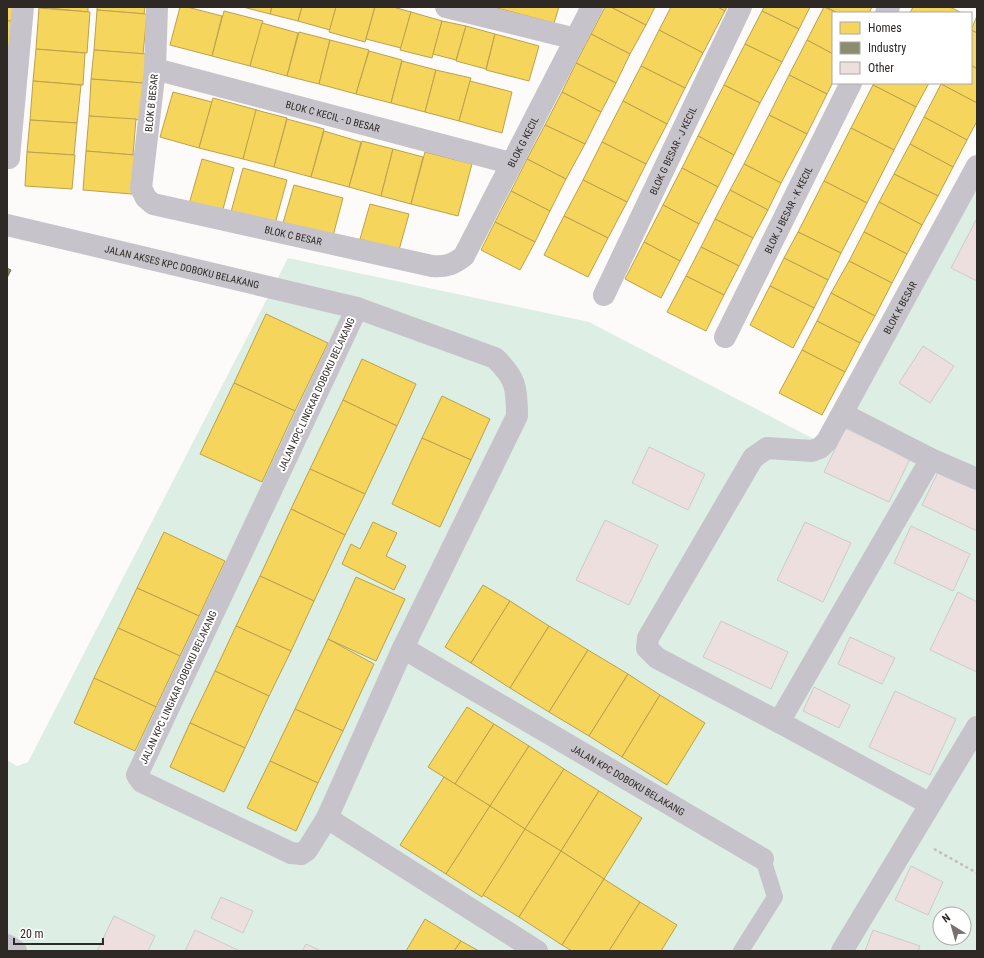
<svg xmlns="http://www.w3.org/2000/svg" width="984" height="958" font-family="'Roboto Condensed',sans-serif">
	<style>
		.green { fill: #ddefe4; fill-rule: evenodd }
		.homes { fill: #f6d55c; stroke: #baa14c }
		.industry { fill: #8c8c6e; stroke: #706e58 }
		.building { fill: #ecdfde; stroke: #cecac8 }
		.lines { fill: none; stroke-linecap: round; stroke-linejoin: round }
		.path { stroke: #c0bdc0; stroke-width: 2.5; stroke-dasharray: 3 3; stroke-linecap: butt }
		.lane { stroke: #c7c3ca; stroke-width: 16 }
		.street { stroke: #c7c3ca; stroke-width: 22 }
		.labels { text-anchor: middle; stroke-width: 4; stroke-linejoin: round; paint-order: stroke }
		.street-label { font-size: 10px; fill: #2f2926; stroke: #fff }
	</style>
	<rect width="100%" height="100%" fill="#fdfbfa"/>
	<path class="green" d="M 977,179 L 977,951 L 7,951 L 7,760 L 17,766 L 28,762 L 288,258 L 589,322 L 831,448 ZM 940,914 L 964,914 L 964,938 L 940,938 Z"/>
	<g class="homes">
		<polygon points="7,7 15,7 14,21 7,21"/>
		<polygon points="39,7 88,7 88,12"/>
		<polygon points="97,7 145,7 144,14 97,10"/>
		<polygon points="180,7 187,7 222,16 212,56 170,45"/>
		<polygon points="243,7 272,7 270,14"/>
		<polygon points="272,7 302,7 298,21 270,14"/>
		<polygon points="302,7 336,7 330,30 298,21"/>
		<polygon points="336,7 375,7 365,42 329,32"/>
		<polygon points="375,7 393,7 411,12 401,48 366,39"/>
		<polygon points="493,7 559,7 554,23"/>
		<polygon points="605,7 611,7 646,25 630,54 591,34"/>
		<polygon points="611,7 655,7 646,25"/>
		<polygon points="671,7 718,7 725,11 703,53 659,30"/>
		<polygon points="718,7 727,7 725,11"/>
		<polygon points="764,7 810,7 799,29 762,11"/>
		<polygon points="824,7 838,13 833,13 833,54 807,40"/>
		<polygon points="826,7 872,7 869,13 838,13"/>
		<polygon points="913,7 950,7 962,13 910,13"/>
		<polygon points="39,8 90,12 87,53 36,49"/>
		<polygon points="97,10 147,14 143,54 94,50"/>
		<polygon points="224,11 263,21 250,66 212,56"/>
		<polygon points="762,11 799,29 782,62 745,44"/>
		<polygon points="411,12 442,21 432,58 400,50"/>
		<polygon points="977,16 977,33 971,30"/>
		<polygon points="7,21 12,21 10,53 7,53"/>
		<polygon points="442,21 466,26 456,60 433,54"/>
		<polygon points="262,23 298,33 287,76 250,66"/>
		<polygon points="466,26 495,34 486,69 456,61"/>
		<polygon points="659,30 703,53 685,88 641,66"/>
		<polygon points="971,30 977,33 977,69 971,65"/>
		<polygon points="299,32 330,40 319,84 287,76"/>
		<polygon points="495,34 539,46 529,81 486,70"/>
		<polygon points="591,34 630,54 616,83 576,63"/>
		<polygon points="330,40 369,50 356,94 319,84"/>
		<polygon points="807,40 833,54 833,82 827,94 789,75"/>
		<polygon points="745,44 782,62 760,103 724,85"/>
		<polygon points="36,49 85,53 83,85 33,81"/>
		<polygon points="94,50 147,54 144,83 91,79"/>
		<polygon points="369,51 402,60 391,103 356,94"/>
		<polygon points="402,61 436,70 425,112 391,103"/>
		<polygon points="576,63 616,83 601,112 562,92"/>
		<polygon points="971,65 977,69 977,103 941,84 942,83 971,83"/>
		<polygon points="641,66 685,88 667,124 623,101"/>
		<polygon points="436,70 471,78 459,121 425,112"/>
		<polygon points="789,75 827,94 807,134 769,115"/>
		<polygon points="91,79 143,83 140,120 89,116"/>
		<polygon points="33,81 81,85 77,123 30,120"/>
		<polygon points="470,81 512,92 502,133 459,121"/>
		<polygon points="874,83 929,83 916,107 873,85"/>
		<polygon points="941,84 977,103 977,121 967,140 924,117"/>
		<polygon points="724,85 760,103 734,155 698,136"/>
		<polygon points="873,85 916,107 894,150 851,128"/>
		<polygon points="173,92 212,102 199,148 160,137"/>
		<polygon points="562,92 601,112 585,144 545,125"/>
		<polygon points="213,98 257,110 243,159 199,148"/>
		<polygon points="623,101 667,124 646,164 602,142"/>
		<polygon points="256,110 287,118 274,167 243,159"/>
		<polygon points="769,115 807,134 781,183 744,164"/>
		<polygon points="89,116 136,119 133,155 86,151"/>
		<polygon points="924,117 967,140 953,167 910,144"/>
		<polygon points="287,119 324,129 311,177 274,167"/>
		<polygon points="30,120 77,123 74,155 27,152"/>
		<polygon points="545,125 585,144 566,179 527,159"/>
		<polygon points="851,128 894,150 867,203 824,181"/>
		<polygon points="324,131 361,142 349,187 311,177"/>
		<polygon points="698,136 734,155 718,187 682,168"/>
		<polygon points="362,141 393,149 381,196 349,187"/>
		<polygon points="602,142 646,164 627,202 583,180"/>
		<polygon points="910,144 953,167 938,196 894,174"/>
		<polygon points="393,149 423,157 411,204 381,196"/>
		<polygon points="86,151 135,155 132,194 83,190"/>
		<polygon points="27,152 75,155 72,189 25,186"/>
		<polygon points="425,152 472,164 458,216 411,204"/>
		<polygon points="202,159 234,168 222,213 189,204"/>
		<polygon points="527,159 566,179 550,211 511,191"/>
		<polygon points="744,164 781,183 768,210 730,190"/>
		<polygon points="243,168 287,180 275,224 231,212"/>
		<polygon points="682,168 718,187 699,224 663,205"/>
		<polygon points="894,174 938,196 922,225 879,202"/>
		<polygon points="583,180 627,202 608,238 564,216"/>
		<polygon points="824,181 867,203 841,253 798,232"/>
		<polygon points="294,185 343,198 333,236 283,223"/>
		<polygon points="730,190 768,210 753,238 715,219"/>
		<polygon points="511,191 550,211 535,242 495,222"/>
		<polygon points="879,202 922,225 907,254 864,232"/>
		<polygon points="370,204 409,214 399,250 360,239"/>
		<polygon points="663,205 699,224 680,261 644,242"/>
		<polygon points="564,216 608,238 588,277 544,255"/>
		<polygon points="715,219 753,238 739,266 701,247"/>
		<polygon points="495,222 535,242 520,270 481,250"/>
		<polygon points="798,232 841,253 828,280 784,258"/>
		<polygon points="864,232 907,254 892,283 849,261"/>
		<polygon points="644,242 680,261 661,298 625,279"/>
		<polygon points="701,247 739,266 724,295 686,276"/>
		<polygon points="784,258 828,280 814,308 770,286"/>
		<polygon points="849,261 892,283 875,316 831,293"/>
		<polygon points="686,276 724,295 706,331 667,312"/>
		<polygon points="770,286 814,308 793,348 750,325"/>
		<polygon points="831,293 875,316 860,343 817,321"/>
		<polygon points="266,314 328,343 295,411 234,383"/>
		<polygon points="817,321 860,343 845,372 802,350"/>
		<polygon points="802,350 845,372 822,415 779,393"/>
		<polygon points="362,359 416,384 397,426 343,400"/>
		<polygon points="234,383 295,411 262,482 200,454"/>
		<polygon points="442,396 490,419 471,460 422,438"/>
		<polygon points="343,400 397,426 365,494 310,469"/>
		<polygon points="422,438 471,460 440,527 392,504"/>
		<polygon points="310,469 365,494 345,535 291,509"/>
		<polygon points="291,509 345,535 314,601 260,576"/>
		<polygon points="373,522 397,533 386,556 406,566 394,590 342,564 351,544 360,549"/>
		<polygon points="164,532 225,561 199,616 137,588"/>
		<polygon points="260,576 314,601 291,651 236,626"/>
		<polygon points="356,577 405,599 376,661 328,639"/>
		<polygon points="483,585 510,601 471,663 445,647"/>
		<polygon points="137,588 199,616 180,656 118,628"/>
		<polygon points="510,601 549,626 510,688 471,663"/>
		<polygon points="236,626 291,651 269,696 215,671"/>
		<polygon points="549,626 588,650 549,712 510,688"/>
		<polygon points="118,628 180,656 156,707 94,678"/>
		<polygon points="328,639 374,664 343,731 295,709"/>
		<polygon points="588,650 628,674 589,736 549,712"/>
		<polygon points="215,671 269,696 245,748 190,723"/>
		<polygon points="628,674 660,695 622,757 589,736"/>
		<polygon points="94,678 156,707 135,751 74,723"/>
		<polygon points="660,695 705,723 667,785 622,757"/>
		<polygon points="467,707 494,724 455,784 428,767"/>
		<polygon points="295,709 343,731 318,783 270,761"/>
		<polygon points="190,723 245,748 224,792 170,767"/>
		<polygon points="494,724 529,746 490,806 455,784"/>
		<polygon points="529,746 564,769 525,829 490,806"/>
		<polygon points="270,761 318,783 296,831 247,808"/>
		<polygon points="564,769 599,791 561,851 525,829"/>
		<polygon points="444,777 490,806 446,874 400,845"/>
		<polygon points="599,791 642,818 604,879 561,851"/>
		<polygon points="490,806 525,829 482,897 446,874"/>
		<polygon points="525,829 561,851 519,917 483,895"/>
		<polygon points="561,851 604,879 562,945 519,917"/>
		<polygon points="604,879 640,902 609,951 572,951 562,945"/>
		<polygon points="640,902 677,925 661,951 609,951"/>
		<polygon points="425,919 461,941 454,951 406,951"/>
		<polygon points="461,941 479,951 454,951"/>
	</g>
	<polygon class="industry" points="7,268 11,270 7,278"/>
	<g class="building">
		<polygon points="976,220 977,220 977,281 951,268"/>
		<polygon points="923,346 954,366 930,403 899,383"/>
		<polygon points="845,428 910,459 889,502 824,472"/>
		<polygon points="649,447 705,474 688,510 632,483"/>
		<polygon points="939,470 977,487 977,531 922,505"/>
		<polygon points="605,520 658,545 629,605 576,580"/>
		<polygon points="805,522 851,543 823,602 777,580"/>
		<polygon points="911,526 970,554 953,591 894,563"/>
		<polygon points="958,592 977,602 977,672 930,650"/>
		<polygon points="721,621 788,652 771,689 703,657"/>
		<polygon points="850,637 895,658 882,684 838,664"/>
		<polygon points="814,687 850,705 839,728 803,711"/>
		<polygon points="895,691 956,719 930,775 869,747"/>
		<polygon points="911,866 943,882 928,915 895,900"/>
		<polygon points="221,897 253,911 243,933 211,918"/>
		<polygon points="114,916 155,936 148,951 97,951"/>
		<polygon points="195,930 240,951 185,951"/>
		<polygon points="873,930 920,946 918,951 865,951"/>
		<polygon points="306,944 321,951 302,951"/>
	</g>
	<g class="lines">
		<polyline class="path" points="934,849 977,873"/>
		<polyline class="lane" points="741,951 775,897 763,859"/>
		<g class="street">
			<path id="s1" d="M 157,7 L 155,69 L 141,188 L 146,198 L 153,204 L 432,266 C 445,267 453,265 464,256 L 592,7"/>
			<polyline points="446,7 576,39"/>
			<polyline points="886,13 889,7"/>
			<path id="s2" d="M 155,69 L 510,163"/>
			<polyline points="9,158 23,7"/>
			<path id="s3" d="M 7,225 L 357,308"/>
			<path id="s4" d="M 604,295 L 741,7"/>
			<path d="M 357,308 L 495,358 C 516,378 517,388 517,416 L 403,648 L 327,818 L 307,850 L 301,854 L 291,853 L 142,782 L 137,775 Z"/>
			<path id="s5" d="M 725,337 L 851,83"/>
			<polyline points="843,414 931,459"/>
			<path id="s6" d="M 403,648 L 763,859"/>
			<path id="s7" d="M 779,722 L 657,658 L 647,648 L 648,638 L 753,458 L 767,448 L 812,451 L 820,448 L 827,441 L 977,166"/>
			<polyline points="930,804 779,722 931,459 977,479"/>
			<polyline points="327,818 537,951"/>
			<polyline points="7,945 16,951"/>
			<polyline points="842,951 977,727"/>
		</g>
	</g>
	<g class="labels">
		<g class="street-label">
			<text transform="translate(151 103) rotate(-84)" y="4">BLOK B BESAR</text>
			<text dy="4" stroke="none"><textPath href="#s2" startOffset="184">BLOK C KECIL - D BESAR</textPath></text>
			<text dy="4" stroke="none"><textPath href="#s1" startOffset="651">BLOK G KECIL</textPath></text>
			<text dy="4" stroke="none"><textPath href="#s4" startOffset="160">BLOK G BESAR - J KECIL</textPath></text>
			<text dy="4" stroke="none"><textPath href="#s5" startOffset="142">BLOK J BESAR - K KECIL</textPath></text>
			<text dy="4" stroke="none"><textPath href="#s1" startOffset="346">BLOK C BESAR</textPath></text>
			<text dy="4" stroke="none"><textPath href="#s3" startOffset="180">JALAN AKSES KPC DOBOKU BELAKANG</textPath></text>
			<text dy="4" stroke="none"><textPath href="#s7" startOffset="603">BLOK K BESAR</textPath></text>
			<text transform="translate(316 394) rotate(-65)" y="4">JALAN KPC LINGKAR DOBOKU BELAKANG</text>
			<text transform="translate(178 687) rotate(-65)" y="4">JALAN KPC LINGKAR DOBOKU BELAKANG</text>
			<text dy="4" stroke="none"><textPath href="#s6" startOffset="261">JALAN KPC DOBOKU BELAKANG</textPath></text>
		</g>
	</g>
	<rect width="984" height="958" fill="none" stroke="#2f2926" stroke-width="16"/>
	<rect x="832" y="12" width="140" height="72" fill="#ffffff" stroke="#aca9a8"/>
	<rect x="840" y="22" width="20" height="12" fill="#f6d55c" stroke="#aca9a8"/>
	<text x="868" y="32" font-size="12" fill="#2f2926">Homes</text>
	<rect x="840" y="42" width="20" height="12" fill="#8c8c6e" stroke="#aca9a8"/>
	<text x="868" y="52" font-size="12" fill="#2f2926">Industry</text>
	<rect x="840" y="62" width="20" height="12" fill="#ecdfde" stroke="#aca9a8"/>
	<text x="868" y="72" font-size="12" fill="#2f2926">Other</text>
	<g transform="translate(952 926) rotate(323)"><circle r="19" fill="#ffffff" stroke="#aca9a8"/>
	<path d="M0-3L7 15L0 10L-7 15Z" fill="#777270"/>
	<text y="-6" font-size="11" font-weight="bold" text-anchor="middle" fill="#2f2926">N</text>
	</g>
	<path d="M14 938v6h89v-6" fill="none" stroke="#2f2926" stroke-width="2"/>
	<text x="20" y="938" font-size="12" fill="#2f2926" stroke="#ffffff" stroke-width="3" paint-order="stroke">20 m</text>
</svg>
